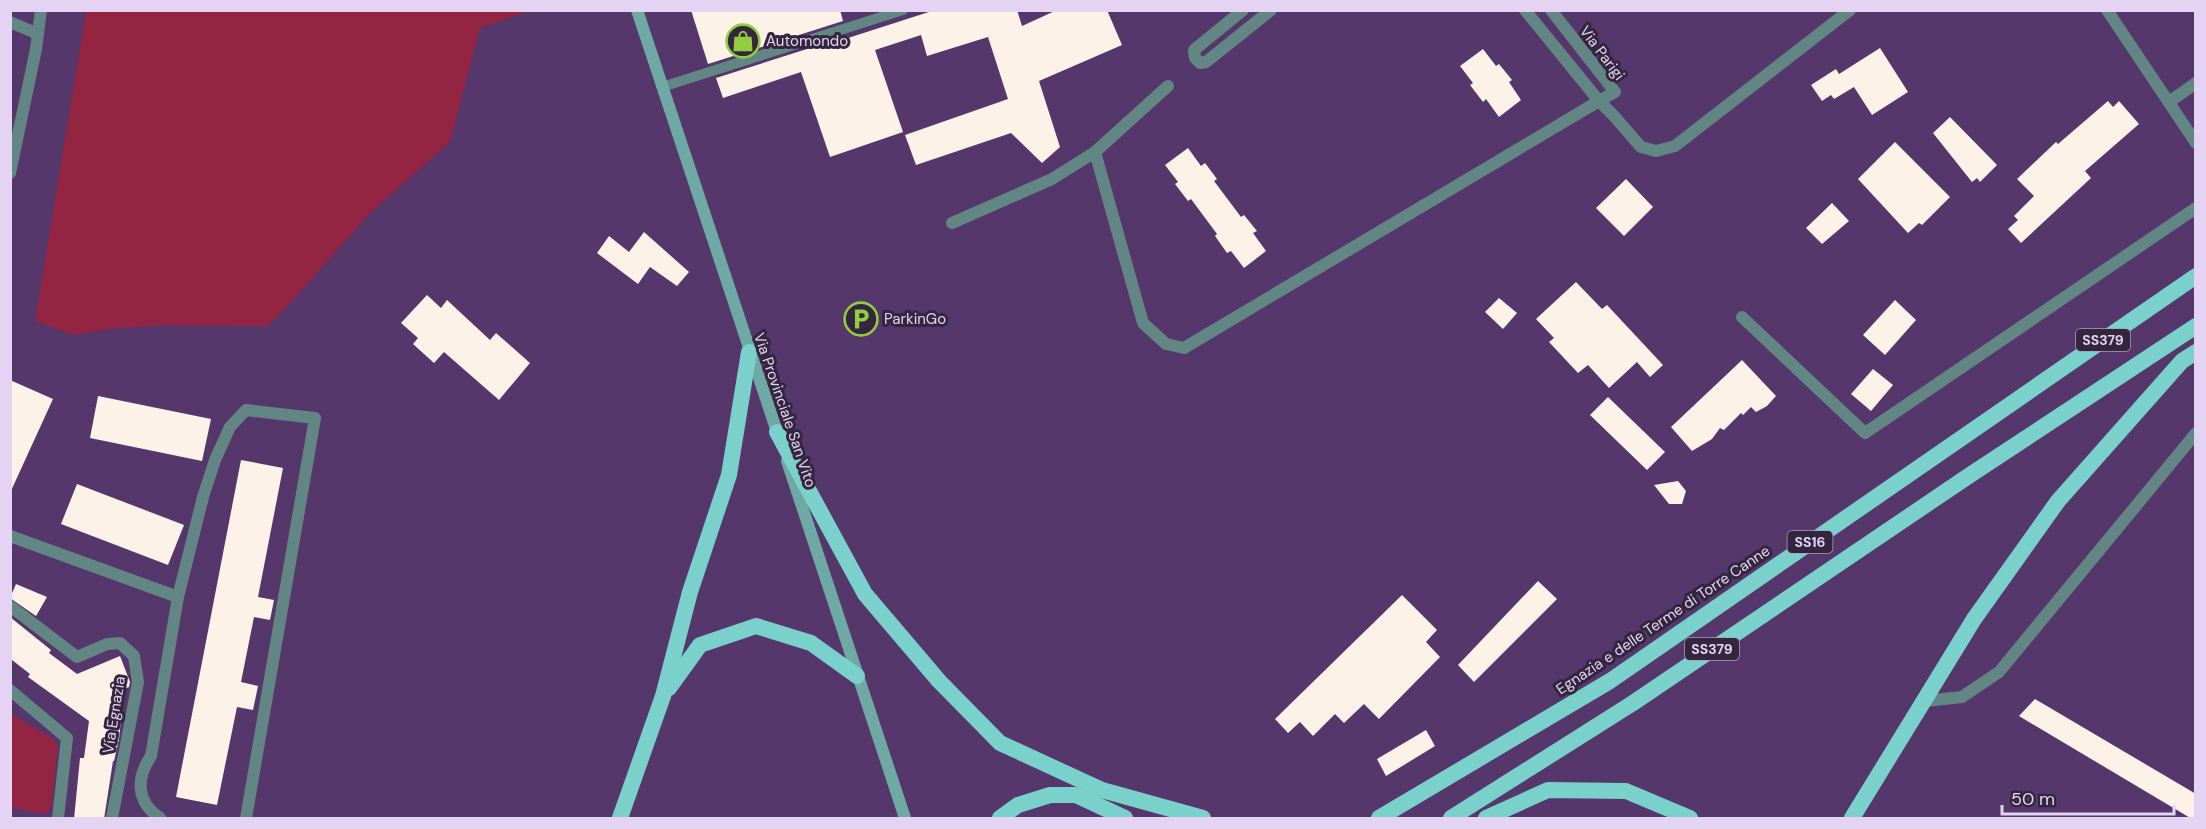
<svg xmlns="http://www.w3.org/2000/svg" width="2206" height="829" font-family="'DM Sans',sans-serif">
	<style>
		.green { fill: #932543 }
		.building { fill: #fdf2e8 }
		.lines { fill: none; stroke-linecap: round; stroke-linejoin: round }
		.service { stroke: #628683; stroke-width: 10 }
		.minor { stroke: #628683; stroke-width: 12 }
		.tertiary { stroke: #628683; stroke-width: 12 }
		.secondary { stroke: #6ea9a4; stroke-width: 12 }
		.trunk { stroke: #7ad0ca; stroke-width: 16 }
		.labels { text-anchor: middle; stroke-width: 6; stroke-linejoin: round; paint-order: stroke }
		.shield { fill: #34263e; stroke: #af9fbc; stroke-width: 1.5 }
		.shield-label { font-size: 14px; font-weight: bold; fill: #e4d3f2 }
		.poi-label { font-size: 15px; fill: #e4d3f2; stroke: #34263e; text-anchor: start }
		.street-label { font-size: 15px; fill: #e4d3f2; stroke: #34263e }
	</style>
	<rect width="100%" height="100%" fill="#55376b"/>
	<g class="green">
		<polygon points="86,11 86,10 530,11 480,28 450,142 370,213 285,309 267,326 167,325 108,329 74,335 35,321"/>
		<polygon points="11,714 52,738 58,746 51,809 44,814 11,808"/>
	</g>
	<g class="building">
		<polygon points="691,10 840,10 843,21 708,64"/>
		<polygon points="935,10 1017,10 1022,26 1057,10 1107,10 1122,45 1039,81 1060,147 1042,163 1011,133 916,165 905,135 1008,99 988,37 927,56 921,35 875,50 903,132 830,157 801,72 723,98 716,78 848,36 848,38"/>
		<polygon points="1880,48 1908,92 1872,115 1854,87 1834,99 1831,95 1822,101 1811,85 1836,69 1839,74"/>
		<polygon points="1483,49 1496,66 1499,64 1512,80 1509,82 1521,100 1499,117 1486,99 1483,102 1470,85 1473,83 1460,66"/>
		<polygon points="2108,101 2113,107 2119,101 2139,124 2085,171 2091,178 2021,243 2008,229 2018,220 2014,216 2034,196 2017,179 2056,142 2058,144"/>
		<polygon points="1950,117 1997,165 1980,182 1977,178 1972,182 1933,133"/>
		<polygon points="1895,142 1950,197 1922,225 1919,223 1908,233 1858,179"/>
		<polygon points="1188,148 1201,166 1205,163 1217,179 1214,181 1241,217 1244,215 1257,231 1253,233 1266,251 1244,268 1231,251 1227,253 1215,236 1217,234 1191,199 1188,201 1175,184 1178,182 1165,165"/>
		<polygon points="1626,179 1653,207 1624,236 1596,208"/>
		<polygon points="1832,203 1849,221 1822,244 1806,228"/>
		<polygon points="644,232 689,272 677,286 650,267 638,284 597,253 609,236 629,252"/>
		<polygon points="1576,282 1602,309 1607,305 1663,365 1650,377 1637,362 1609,388 1588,365 1578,373 1549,342 1554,338 1536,319"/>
		<polygon points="427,295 441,308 447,300 490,340 496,333 530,363 499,400 444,352 434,363 413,344 418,338 401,323"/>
		<polygon points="1499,298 1517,313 1503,329 1485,312"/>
		<polygon points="1895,300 1916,320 1885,355 1863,335"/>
		<polygon points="1742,360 1776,396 1767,406 1756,412 1751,407 1743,415 1741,413 1724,430 1720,428 1712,439 1692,451 1671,427"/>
		<polygon points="1873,369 1893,385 1871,411 1851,394"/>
		<polygon points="10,380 53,399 10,493"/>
		<polygon points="98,396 211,419 202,461 90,438"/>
		<polygon points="1608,397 1665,452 1647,470 1590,415"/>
		<polygon points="241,460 283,468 258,597 274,600 270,620 254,617 241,682 258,686 253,710 237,707 217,805 176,797"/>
		<polygon points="1678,481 1686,491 1682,504 1669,504 1654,485"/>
		<polygon points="77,484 184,525 168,565 61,524"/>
		<polygon points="1538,581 1557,599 1474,682 1458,665"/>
		<polygon points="16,584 47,597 36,616 10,598"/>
		<polygon points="1402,595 1437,630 1426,642 1440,657 1379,719 1364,704 1344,723 1335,714 1313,736 1300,722 1288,733 1275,719"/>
		<polygon points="10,617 51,650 49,653 77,674 120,656 130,682 129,687 124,689 119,739 114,761 113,761 104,819 74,819 80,758 84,758 89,721 28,677 30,674 12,660 10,662"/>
		<polygon points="2035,699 2196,794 2196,819 2192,819 2019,716"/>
		<polygon points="1426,730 1435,746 1386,776 1377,759"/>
	</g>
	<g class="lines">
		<polyline class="service" points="662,87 903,10"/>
		<g class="minor">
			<polyline points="1243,10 1194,50 1195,58 1200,63 1206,62 1271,10"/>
			<polyline points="1525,10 1599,101 1615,92 1551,10"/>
			<polyline points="2107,10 2196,143"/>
			<polyline points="10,22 38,34"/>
			<polyline points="1168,86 1095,152 1143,323 1166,344 1184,348 1599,101 1614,116 1641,147 1656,151 1675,146 1850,10"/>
			<polyline points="2169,102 2196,83"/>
			<polyline points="952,223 1052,179 1095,152"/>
			<polyline points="1742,317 1865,433 2196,208"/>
			<polyline points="10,536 178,597"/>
			<polyline points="10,606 77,657 107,644 120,643 134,656 138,682 112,818"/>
			<polyline points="10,690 67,738 58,818"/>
			<polyline points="1925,701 1962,697 1999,672 2196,433"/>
			<path d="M 160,818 C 136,802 136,778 151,756 L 178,597 L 203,497 L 215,460 L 230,427 L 246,410 L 315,418 L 246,818"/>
		</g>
		<polyline class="tertiary" points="10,173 36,49 41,10"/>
		<g class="secondary">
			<polyline points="637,10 779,438"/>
			<polyline points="787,461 905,818"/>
		</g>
		<g class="trunk">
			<polyline points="777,432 865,594 939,681 1000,743 1102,790 1203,818"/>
			<polyline points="669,688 700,645 756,626 811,643 857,676"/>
			<polyline points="620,818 663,696 690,592 729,475 749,352"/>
			<polyline points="1000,818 1018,805 1050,795 1076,795 1125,818"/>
			<polyline points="1379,818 1610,681 2196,276"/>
			<polyline points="1451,818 1633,703 1970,475 2196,326"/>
			<polyline points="1486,818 1548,790 1626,791 1690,818"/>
			<polyline points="1852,818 1974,619 2058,501 2182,361 2196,352"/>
		</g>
	</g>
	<defs>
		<symbol id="shop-ring" viewBox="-11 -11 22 22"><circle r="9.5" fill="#34263e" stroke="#92cd3f" stroke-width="1.5"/><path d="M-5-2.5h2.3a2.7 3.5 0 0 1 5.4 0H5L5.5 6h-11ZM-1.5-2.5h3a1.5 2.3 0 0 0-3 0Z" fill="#92cd3f"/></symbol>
		<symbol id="parking-ring" viewBox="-11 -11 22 22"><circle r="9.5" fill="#34263e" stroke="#92cd3f" stroke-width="1.5"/><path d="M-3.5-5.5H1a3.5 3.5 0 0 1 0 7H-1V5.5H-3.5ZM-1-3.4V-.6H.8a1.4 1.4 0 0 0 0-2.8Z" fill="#92cd3f"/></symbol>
	</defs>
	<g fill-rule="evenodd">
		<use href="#shop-ring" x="724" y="22" width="38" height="38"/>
		<use href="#parking-ring" x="842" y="300" width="38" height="38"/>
	</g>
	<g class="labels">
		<g class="shield">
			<rect x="2076" y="329" width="54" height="22" rx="4.5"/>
			<rect x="1787.5" y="531" width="45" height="22" rx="4.5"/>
			<rect x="1685" y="638" width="54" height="22" rx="4.5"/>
		</g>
		<g class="shield-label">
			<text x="2103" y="345">SS379</text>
			<text x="1810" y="547">SS16</text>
			<text x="1712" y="654">SS379</text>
		</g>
		<g class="poi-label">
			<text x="766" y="46">Automondo</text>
			<text x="884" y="324">ParkinGo</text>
		</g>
		<g class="street-label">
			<text transform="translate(1602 53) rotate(53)" y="5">Via Parigi</text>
			<text transform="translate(785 410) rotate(71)" y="5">Via Provinciale San Vito</text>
			<text transform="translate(1663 620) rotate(-34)" y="5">Egnazia e delle Terme di Torre Canne</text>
			<text transform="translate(114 715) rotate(-81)" y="5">Via Egnazia</text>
		</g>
	</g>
	<rect width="2206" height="829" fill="none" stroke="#e4d3f2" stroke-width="24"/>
	<path d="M2002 805v9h172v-9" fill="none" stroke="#e4d3f2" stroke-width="3"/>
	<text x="2011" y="805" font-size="18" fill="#e4d3f2" stroke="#34263e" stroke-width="4.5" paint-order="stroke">50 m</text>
</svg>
